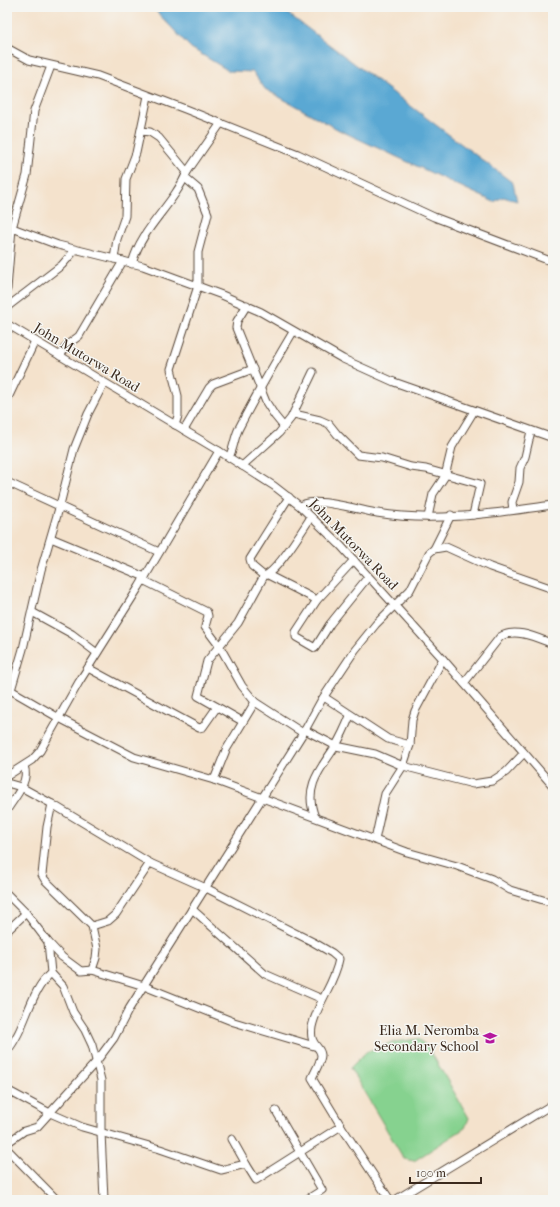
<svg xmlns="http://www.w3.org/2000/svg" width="560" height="1207" font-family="'IM FELL French Canon',serif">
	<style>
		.green { fill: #86d28f; stroke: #607e56 }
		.water { fill: #5aa8d3; stroke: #4a6978 }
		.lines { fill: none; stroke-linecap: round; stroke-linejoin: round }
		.minor-casing { stroke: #574638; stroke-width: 9 }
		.minor { stroke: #fff; stroke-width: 7 }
		.labels { text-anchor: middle; stroke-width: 3; stroke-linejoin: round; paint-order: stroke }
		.street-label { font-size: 14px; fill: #3b2a1e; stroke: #f6f6f2 }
		.poi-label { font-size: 14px; fill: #3b2a1e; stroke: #f6f6f2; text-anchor: end }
	</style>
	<rect width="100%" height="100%" fill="#f6f6f2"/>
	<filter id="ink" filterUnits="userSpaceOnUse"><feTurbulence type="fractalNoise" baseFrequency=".025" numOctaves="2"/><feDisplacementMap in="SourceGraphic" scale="8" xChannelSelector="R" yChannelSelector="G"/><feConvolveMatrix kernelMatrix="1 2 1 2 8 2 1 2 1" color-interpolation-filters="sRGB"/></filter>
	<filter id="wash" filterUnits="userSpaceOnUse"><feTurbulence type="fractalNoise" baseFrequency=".012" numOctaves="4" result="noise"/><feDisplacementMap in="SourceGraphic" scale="16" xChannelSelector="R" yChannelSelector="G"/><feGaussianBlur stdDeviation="0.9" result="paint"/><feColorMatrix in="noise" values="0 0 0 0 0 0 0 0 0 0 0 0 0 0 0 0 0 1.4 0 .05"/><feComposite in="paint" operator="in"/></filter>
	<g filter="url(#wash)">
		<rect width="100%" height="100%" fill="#f4e2cc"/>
		<polygon class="green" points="418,1039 428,1047 469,1118 465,1128 414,1161 404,1159 350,1068 366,1052 393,1042"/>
		<polygon class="water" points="152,7 282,7 286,12 513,183 517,201 503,197 494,202 339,130 265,89 253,72 229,71 191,48"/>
	</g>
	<g filter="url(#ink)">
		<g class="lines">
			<defs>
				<g id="minor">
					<polyline points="7,48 29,60 98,76 185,109 298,154 434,217 553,262"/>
					<polyline points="187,172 221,123"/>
					<polyline points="7,226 58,245 143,266 222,295 261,312 343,359 394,382 553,438"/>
					<polyline points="114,259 117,239 125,216 126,179 136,153 148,96"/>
					<path d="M 132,264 C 141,228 173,206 187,172 L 159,138 L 150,132 L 141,131"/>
					<polyline points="7,289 12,228 27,175 34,111 51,66"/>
					<polyline points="247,305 237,321 236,328 266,402 275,416 284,427"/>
					<polyline points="7,307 62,265 75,250"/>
					<polyline points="7,324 219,451 274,486 301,507 341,546 443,659 553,786"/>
					<polyline points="60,356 67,345 79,336 123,261"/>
					<polyline points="7,400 35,341"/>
					<polyline points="294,414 320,420 329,424 337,434 358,455 382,458 411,467 426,469 480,484 473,515"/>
					<polyline points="175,425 178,416 178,396 171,369 198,286 198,252 208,214 198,189 185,178"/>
					<polyline points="184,430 209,388 213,384 253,369"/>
					<path d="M 229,457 C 234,448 234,438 239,428 C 256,395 274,364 293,332"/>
					<polyline points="242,466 279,433 291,418 313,372"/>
					<polyline points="7,482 159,552"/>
					<path d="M 301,507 C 307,494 363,511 377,513 C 435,523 495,513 553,505"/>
					<polyline points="513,510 512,502 519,482 520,468 525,457 531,431"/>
					<polyline points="428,517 433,494 445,476 452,447 474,411"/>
					<polyline points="51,538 145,577"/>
					<polyline points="434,549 451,515"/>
					<polyline points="354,560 317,600 296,632 296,637 315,648 330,624 368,577"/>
					<polyline points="268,575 317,600"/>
					<polyline points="264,576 252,566 250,559 289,497"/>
					<polyline points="143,580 207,612 208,616 205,627 220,647 242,686 255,702 303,733"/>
					<polyline points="32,612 72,634 97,653"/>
					<polyline points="88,668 199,728 203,727 217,707"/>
					<path d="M 464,683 L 500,637 C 515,627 537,638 553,644"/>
					<polyline points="7,688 59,718 134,757 214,780 407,852 457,866 492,879 510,890 553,903"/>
					<polyline points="11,690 23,649 41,570 60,505 74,449 88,414 104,383"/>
					<polyline points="324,697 388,739 410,745"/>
					<path d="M 242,721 L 198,696 L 207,661 L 238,623 L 264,576 C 277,572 303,529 311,517"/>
					<polyline points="305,730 336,746 375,754 403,766 473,784 492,781 506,772 524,753"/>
					<polyline points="7,776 32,760 40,751 79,682 139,587 219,451"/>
					<polyline points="214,780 226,750 255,702"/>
					<path d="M 7,783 L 21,787 L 52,804 L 150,863 L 206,888 L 313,942 L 332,953 L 339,959 C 335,983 317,1003 312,1027 C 309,1046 320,1045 321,1055 C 321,1062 315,1071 312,1078 L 341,1126"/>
					<polyline points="52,804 47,827 42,875 45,880 92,926 97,949 96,958 92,970"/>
					<path d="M 7,810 C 15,797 30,781 24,766"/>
					<path d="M 315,817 C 303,788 320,769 335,747 C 341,737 346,726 350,716"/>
					<polyline points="375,840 385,794 403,766 410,745 412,720 415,711 443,659"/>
					<polyline points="7,894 26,913 48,942 62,957 81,971 92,970 144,986 234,1022 314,1046"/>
					<polyline points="192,909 265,974 322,999"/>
					<polyline points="92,926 108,921 116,914 150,863"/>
					<polyline points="7,931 26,913"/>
					<polyline points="51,973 63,986 73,1012 85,1030 92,1045 101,1080 101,1132 104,1200"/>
					<path d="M 7,1051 C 27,1027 29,992 51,973 L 48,942"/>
					<polyline points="7,1090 50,1113 82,1127 160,1149 221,1170 246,1164 256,1180 341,1126 390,1200"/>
					<polyline points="276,1111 322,1190 306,1200"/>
					<polyline points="232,1139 246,1164"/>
					<polyline points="7,1143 24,1131 37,1127 96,1062 114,1038 129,1009 305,730 321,701 355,650 376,624 410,590 429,553 434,549 446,547 490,567 553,589"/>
					<polyline points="7,1149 57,1200"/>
					<polyline points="395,1200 553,1104"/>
				</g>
			</defs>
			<use href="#minor" class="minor-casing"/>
			<use href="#minor" class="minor"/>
		</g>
	</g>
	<defs>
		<symbol id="school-bare" viewBox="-9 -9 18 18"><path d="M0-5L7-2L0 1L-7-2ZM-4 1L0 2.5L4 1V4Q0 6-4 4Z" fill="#b5179e" stroke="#f6f6f2" stroke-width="2.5" paint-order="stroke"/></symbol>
	</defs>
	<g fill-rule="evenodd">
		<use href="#school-bare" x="480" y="1028" width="20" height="20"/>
	</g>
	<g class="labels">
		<g class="street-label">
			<text transform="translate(87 357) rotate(31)" y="5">John Mutorwa Road</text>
			<text transform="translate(354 544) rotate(46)" y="5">John Mutorwa Road</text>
		</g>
		<g class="poi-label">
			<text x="479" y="1035">Elia M. Neromba<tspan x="479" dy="16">Secondary School</tspan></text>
		</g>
	</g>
	<rect width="560" height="1207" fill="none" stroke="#f6f6f2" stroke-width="24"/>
	<path d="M410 1177v6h71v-6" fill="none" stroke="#3b2a1e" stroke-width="2"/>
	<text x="416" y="1177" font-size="12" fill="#3b2a1e" stroke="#f6f6f2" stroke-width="3" paint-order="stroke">100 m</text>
</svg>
